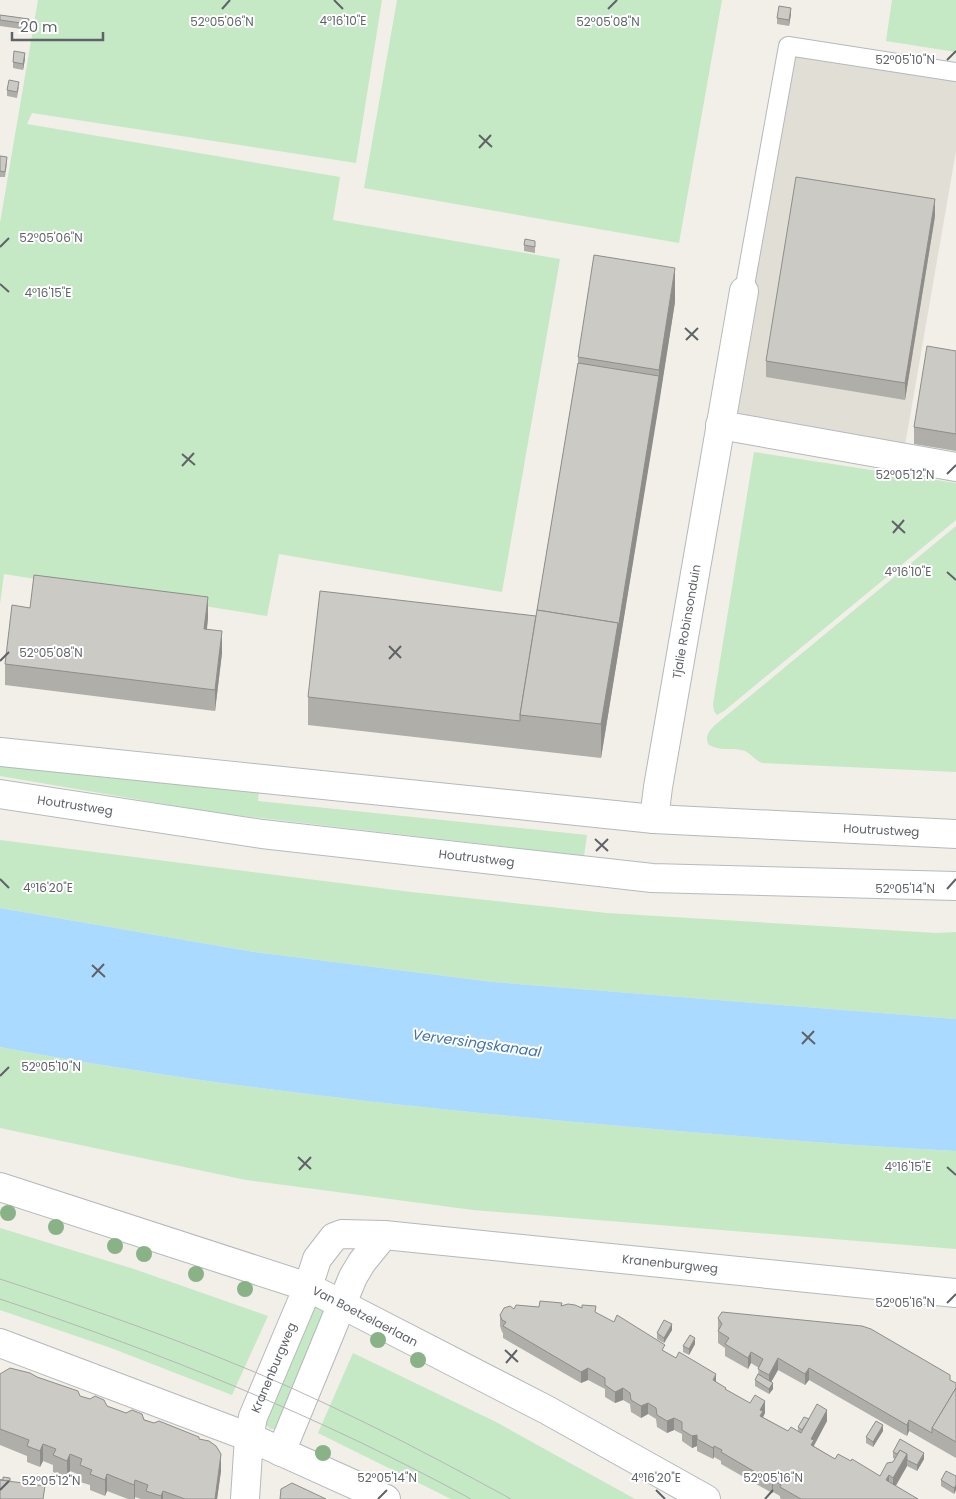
<svg xmlns="http://www.w3.org/2000/svg" width="956" height="1499" font-family="Poppins,sans-serif">
	<style>
		.education { fill: #e1ded6 }
		.green { fill: #c5e8c5 }
		.water { fill: #aadaff }
		.lines { fill: none; stroke-linecap: round; stroke-linejoin: round }
		.lane-casing { stroke: #b5b8bc; stroke-width: 20 }
		.street-casing { stroke: #b5b8bc; stroke-width: 30 }
		.secondary-casing { stroke: #b6babf; stroke-width: 30 }
		.lane { stroke: #fff; stroke-width: 18 }
		.street { stroke: #fff; stroke-width: 28 }
		.secondary { stroke: #fff; stroke-width: 28 }
		.tram { stroke: #b6b7b8; stroke-width: 1 }
		.tree { fill: #89b387 }
		.wall { fill: #afaea9 }
		.shaded-wall { fill: #8f8d8a }
		.building { fill: #cccac5; stroke: #8f8d8a }
		.ticks { fill: none; stroke: #5f6368; stroke-width: 2 }
		.labels { text-anchor: middle; stroke-width: 4; stroke-linejoin: round; paint-order: stroke }
		.street-label { font-size: 12px; fill: #5f6368; stroke: #fff }
		.water-label { font-size: 14px; font-style: italic; fill: #4174aa; stroke: #fff }
		.ticks-label { font-size: 12px; text-anchor: middle; fill: #5f6368; stroke: #fff; stroke-width: 4; stroke-linejoin: round; paint-order: stroke }
	</style>
	<rect width="100%" height="100%" fill="#f1efe8"/>
	<polygon class="education" points="789,47 956,74 956,151 903,457 722,424"/>
	<g class="green">
		<polygon points="38,0 382,0 356,163 32,113 27,124 340,177 333,220 560,259 502,592 279,554 267,616 4,574 0,604 0,223"/>
		<polygon points="397,0 722,0 679,243 364,188"/>
		<polygon points="892,0 956,0 956,52 886,41"/>
		<polygon points="754,452 956,483 956,520 724,711 717,715 714,711 713,704"/>
		<path d="M 956,526 L 956,772 L 762,763 C 755,760 751,754 745,751 C 734,747 721,752 709,745 C 704,737 709,731 715,725 Z"/>
		<polygon points="0,760 259,791 258,801 587,835 584,856 217,813 0,776"/>
		<polygon points="0,840 411,892 607,913 936,933 956,932 956,1019 493,982 254,952 0,908"/>
		<path d="M 0,1047 C 201,1085 405,1107 609,1125 C 724,1135 840,1145 956,1151 L 956,1249 L 473,1210 L 246,1180 L 0,1128 Z"/>
		<polygon points="0,1228 134,1269 268,1316 232,1395 111,1348 0,1310"/>
		<polygon points="311,1304 326,1310 276,1429 271,1429 262,1422"/>
		<polygon points="353,1353 496,1422 635,1499 451,1499 318,1433"/>
	</g>
	<path class="water" d="M 0,908 L 254,952 L 493,982 L 956,1019 L 956,1151 C 840,1145 724,1135 609,1125 C 405,1107 201,1085 0,1047 Z"/>
	<g class="lines">
		<defs>
			<polyline id="lane" points="744,291 788,46 956,72"/>
			<g id="street">
				<polyline points="720,425 956,467"/>
				<path id="s1" d="M 0,752 L 654,819 L 956,834"/>
				<path id="s2" d="M 654,819 L 658,787 L 744,291"/>
				<path id="s3" d="M 0,1187 L 308,1287 L 547,1410 L 706,1499"/>
				<polyline points="0,1343 249,1437 386,1499"/>
				<polyline points="281,1452 353,1277 362,1262 384,1235"/>
				<path id="s4" d="M 245,1499 L 249,1437 L 253,1417 L 308,1287 L 317,1259 L 334,1237 L 342,1234 L 384,1235 L 956,1293"/>
			</g>
			<g id="secondary">
				<path id="s5" d="M 0,794 L 262,834 L 652,878 L 956,886"/>
			</g>
		</defs>
		<use href="#lane" class="lane-casing"/>
		<use href="#street" class="street-casing"/>
		<use href="#secondary" class="secondary-casing"/>
		<use href="#lane" class="lane"/>
		<use href="#street" class="street"/>
		<use href="#secondary" class="secondary"/>
		<g class="tram">
			<path d="M 0,1279 C 73,1303 146,1328 218,1357 C 319,1397 416,1447 511,1499"/>
			<path d="M 0,1299 C 164,1354 319,1416 471,1499"/>
		</g>
	</g>
	<g class="tree">
		<circle cx="8" cy="1213" r="8"/>
		<circle cx="56" cy="1227" r="8"/>
		<circle cx="115" cy="1246" r="8"/>
		<circle cx="144" cy="1254" r="8"/>
		<circle cx="196" cy="1274" r="8"/>
		<circle cx="245" cy="1289" r="8"/>
		<circle cx="378" cy="1340" r="8"/>
		<circle cx="418" cy="1360" r="8"/>
		<circle cx="323" cy="1453" r="8"/>
	</g>
	<g class="wall">
		<polygon points="791,14 789,26 777,24 777,18"/>
		<polygon points="0,15 29,19 28,30 0,26"/>
		<polygon points="25,59 23,70 13,68 13,62"/>
		<polygon points="19,87 17,98 7,96 7,90"/>
		<polygon points="0,156 7,163 5,177 0,177"/>
		<polygon points="935,216 905,400 766,377 766,361"/>
		<polygon points="524,245 535,247 535,253 524,251"/>
		<polygon points="675,302 601,758 308,725 308,697 536,616 578,363 578,357"/>
		<polygon points="956,351 956,451 914,444 914,427"/>
		<polygon points="208,618 207,630 222,653 215,711 5,685 5,664"/>
		<polygon points="562,1306 582,1308 596,1313 665,1352 716,1382 726,1390 765,1413 763,1417 788,1431 798,1431 798,1427 809,1419 827,1421 814,1446 835,1459 880,1476 893,1462 895,1459 893,1458 893,1452 924,1459 917,1471 907,1466 896,1486 918,1499 781,1499 780,1498 780,1496 773,1492 772,1493 721,1464 721,1461 714,1457 713,1459 697,1451 697,1446 692,1448 682,1441 682,1434 674,1430 667,1433 657,1427 656,1419 648,1414 641,1418 631,1412 630,1404 623,1400 615,1403 605,1397 605,1389 588,1380 581,1383 503,1338 503,1333 502,1332 500,1326 500,1315 514,1309"/>
		<polygon points="718,1318 950,1380 956,1383 956,1458 909,1431 907,1436 905,1435 809,1380 805,1385 778,1370 771,1382 773,1389 769,1394 755,1386 755,1380 758,1374 759,1368 751,1363 748,1369 725,1356 725,1348 718,1343"/>
		<polygon points="672,1330 664,1343 657,1339 657,1333"/>
		<polygon points="695,1344 689,1355 683,1352 683,1346"/>
		<polygon points="0,1376 37,1377 80,1396 107,1406 199,1439 221,1471 217,1499 141,1499 135,1497 135,1499 128,1499 107,1491 105,1496 90,1490 90,1485 80,1482 80,1475 70,1471 67,1477 53,1472 53,1465 43,1461 40,1467 27,1462 27,1456 0,1445"/>
		<polygon points="883,1431 873,1447 866,1443 866,1437"/>
		<polygon points="956,1476 956,1490 954,1494 941,1486 941,1480"/>
	</g>
	<g class="shaded-wall">
		<polygon points="791,8 791,14 789,26 789,20"/>
		<polygon points="25,53 25,59 23,70 23,64"/>
		<polygon points="935,199 935,216 905,400 905,383"/>
		<polygon points="675,268 675,302 659,404 659,370"/>
		<polygon points="659,376 659,404 601,758 601,724"/>
		<polygon points="208,597 208,618 204,650 204,629"/>
		<polygon points="222,631 222,653 215,711 215,690"/>
		<polygon points="672,1324 672,1330 664,1343 664,1338"/>
		<polygon points="695,1338 695,1344 689,1355 689,1349"/>
		<polygon points="751,1352 751,1363 748,1369 748,1358"/>
		<polygon points="778,1358 778,1370 769,1386 769,1375"/>
		<polygon points="588,1368 588,1380 581,1383 581,1372"/>
		<polygon points="809,1368 809,1380 805,1385 805,1374"/>
		<polygon points="716,1374 716,1386 713,1380"/>
		<polygon points="773,1383 773,1389 769,1394 769,1389"/>
		<polygon points="623,1388 623,1400 615,1403 615,1392"/>
		<polygon points="765,1401 765,1413 763,1417 763,1423 760,1427 760,1410"/>
		<polygon points="648,1403 648,1414 641,1418 641,1406"/>
		<polygon points="827,1410 827,1421 814,1445 814,1452 811,1457 811,1439"/>
		<polygon points="674,1418 674,1430 667,1433 667,1421"/>
		<polygon points="909,1420 909,1431 907,1436 907,1425"/>
		<polygon points="883,1425 883,1431 873,1447 873,1442"/>
		<polygon points="697,1435 697,1446 692,1448 692,1436"/>
		<polygon points="43,1444 43,1461 40,1467 40,1451"/>
		<polygon points="714,1446 714,1457 713,1459 713,1448"/>
		<polygon points="924,1453 924,1459 917,1471 917,1465"/>
		<polygon points="70,1454 70,1471 67,1477 67,1461"/>
		<polygon points="221,1454 221,1471 217,1499 215,1499"/>
		<polygon points="907,1454 907,1466 893,1490 893,1478"/>
		<polygon points="107,1474 107,1491 105,1496 105,1480"/>
		<polygon points="889,1475 889,1486 886,1480"/>
		<polygon points="135,1480 135,1499 134,1499 134,1485"/>
		<polygon points="773,1480 773,1492 772,1493 772,1482"/>
		<polygon points="956,1485 956,1490 954,1494 954,1488"/>
		<polygon points="163,1491 163,1499 161,1499 161,1496"/>
	</g>
	<g class="building">
		<polygon points="779,6 791,8 789,20 777,18"/>
		<polygon points="0,15 29,19 28,24 0,20"/>
		<polygon points="14,51 25,53 23,64 13,62"/>
		<polygon points="9,80 19,82 17,92 7,90"/>
		<polygon points="0,156 7,157 5,172 0,171"/>
		<polygon points="796,177 935,199 905,383 766,361"/>
		<polygon points="525,239 535,241 535,247 524,245"/>
		<polygon points="594,255 675,268 659,370 578,357"/>
		<polygon points="927,346 956,351 956,434 914,427"/>
		<polygon points="578,363 659,376 618,629 618,623 537,610"/>
		<polygon points="34,575 208,597 204,629 222,631 215,690 5,664 12,605 30,608"/>
		<polygon points="320,591 536,616 520,715 520,721 308,697"/>
		<polygon points="537,610 618,623 601,724 520,715"/>
		<polygon points="540,1301 562,1303 561,1306 568,1304 575,1305 582,1308 582,1305 596,1306 595,1312 614,1322 617,1315 665,1345 662,1350 676,1358 679,1352 716,1374 713,1380 726,1388 725,1389 750,1403 755,1395 765,1401 760,1410 763,1411 760,1416 788,1431 791,1427 801,1433 817,1404 827,1410 811,1439 814,1440 811,1445 835,1459 838,1454 851,1461 852,1459 880,1476 887,1463 893,1462 900,1450 907,1454 893,1478 889,1475 886,1480 918,1499 801,1499 780,1487 781,1485 773,1480 772,1482 721,1452 722,1450 714,1446 713,1448 697,1439 697,1435 692,1436 682,1430 682,1422 674,1418 667,1421 657,1415 656,1408 648,1403 641,1406 631,1400 630,1393 623,1388 615,1392 605,1385 605,1378 588,1368 581,1372 503,1326 506,1322 502,1320 500,1315 504,1308 510,1306 514,1309 516,1305 539,1307"/>
		<polygon points="722,1312 862,1326 871,1329 950,1375 950,1380 956,1383 956,1388 932,1428 932,1433 909,1420 907,1425 905,1424 809,1368 805,1374 778,1358 769,1375 758,1369 763,1359 751,1352 748,1358 725,1344 729,1338 718,1331 722,1324 718,1318"/>
		<polygon points="664,1320 672,1324 664,1338 657,1333"/>
		<polygon points="690,1335 695,1338 689,1349 683,1346"/>
		<polygon points="10,1368 30,1373 37,1377 78,1391 80,1396 90,1399 95,1396 104,1400 107,1406 126,1413 132,1410 142,1414 144,1420 154,1423 159,1421 199,1437 199,1439 209,1441 216,1446 221,1454 215,1499 185,1499 163,1491 161,1496 146,1491 148,1485 135,1480 134,1485 107,1474 105,1480 90,1474 92,1470 80,1465 82,1459 70,1454 67,1461 53,1455 56,1449 43,1444 40,1451 27,1446 29,1440 0,1429 0,1374"/>
		<polygon points="758,1374 773,1383 769,1389 755,1380"/>
		<polygon points="956,1388 956,1442 932,1428"/>
		<polygon points="804,1417 809,1419 802,1430 798,1427"/>
		<polygon points="876,1421 883,1425 873,1442 866,1437"/>
		<polygon points="900,1439 924,1453 917,1465 907,1460 907,1454 900,1450 897,1454 893,1452"/>
		<polygon points="946,1471 956,1476 956,1485 954,1488 941,1480"/>
		<polygon points="3,1477 10,1478 10,1481 0,1480 3,1480"/>
		<polygon points="0,1480 45,1486 43,1499 0,1499"/>
		<polygon points="292,1483 326,1499 280,1499 281,1489"/>
	</g>
	<path class="ticks" d="M 334,0 L 343,9M 222,9 L 230,0M 608,9 L 617,0M 947,60 L 956,51M 479,135 L 492,147M 479,148 L 491,135M 0,247 L 9,238M 0,284 L 9,292M 685,328 L 698,340M 686,340 L 698,328M 182,454 L 195,465M 182,466 L 194,453M 947,474 L 956,465M 892,521 L 905,533M 893,533 L 904,520M 947,572 L 956,580M 389,646 L 401,658M 389,659 L 401,646M 0,661 L 9,652M 595,839 L 608,851M 596,851 L 608,839M 0,879 L 9,888M 947,889 L 956,879M 92,965 L 105,977M 92,977 L 104,964M 802,1032 L 815,1044M 802,1044 L 814,1031M 0,1076 L 9,1067M 298,1157 L 311,1169M 947,1167 L 956,1175M 299,1170 L 311,1157M 947,1303 L 956,1294M 505,1350 L 518,1362M 506,1363 L 517,1350M 0,1490 L 9,1481M 656,1490 L 665,1499M 378,1499 L 387,1490M 765,1499 L 773,1490"/>
	<g class="labels">
		<g class="street-label">
			<text dy="4" stroke="none"><textPath href="#s2" startOffset="200">Tjalie Robinsonduin</textPath></text>
			<text dy="4" stroke="none"><textPath href="#s5" startOffset="76">Houtrustweg</textPath></text>
			<text dy="4" stroke="none"><textPath href="#s1" startOffset="885">Houtrustweg</textPath></text>
			<text dy="4" stroke="none"><textPath href="#s5" startOffset="481">Houtrustweg</textPath></text>
			<text dy="4" stroke="none"><textPath href="#s4" startOffset="619">Kranenburgweg</textPath></text>
			<text dy="4" stroke="none"><textPath href="#s3" startOffset="388">Van Boetzelaerlaan</textPath></text>
			<text dy="4" stroke="none"><textPath href="#s4" startOffset="136">Kranenburgweg</textPath></text>
		</g>
		<g class="water-label">
			<text transform="translate(477 1043) rotate(8)" y="5">Verversingskanaal</text>
		</g>
	</g>
	<g class="ticks-label">
		<text x="343" y="25">4°16'10"E</text>
		<text x="222" y="26">52°05'06"N</text>
		<text x="608" y="26">52°05'08"N</text>
		<text x="905" y="64">52°05'10"N</text>
		<text x="51" y="242">52°05'06"N</text>
		<text x="48" y="297">4°16'15"E</text>
		<text x="905" y="479">52°05'12"N</text>
		<text x="908" y="576">4°16'10"E</text>
		<text x="51" y="657">52°05'08"N</text>
		<text x="48" y="892">4°16'20"E</text>
		<text x="905" y="893">52°05'14"N</text>
		<text x="51" y="1071">52°05'10"N</text>
		<text x="908" y="1171">4°16'15"E</text>
		<text x="905" y="1307">52°05'16"N</text>
		<text x="387" y="1482">52°05'14"N</text>
		<text x="773" y="1482">52°05'16"N</text>
		<text x="656" y="1482">4°16'20"E</text>
		<text x="51" y="1485">52°05'12"N</text>
	</g>
	<path d="M12 32v8h91v-8" fill="none" stroke="#5f6368" stroke-width="2.5"/>
	<text x="20" y="32" font-size="15" fill="#5f6368" stroke="#ffffff" stroke-width="4" paint-order="stroke">20 m</text>
</svg>
